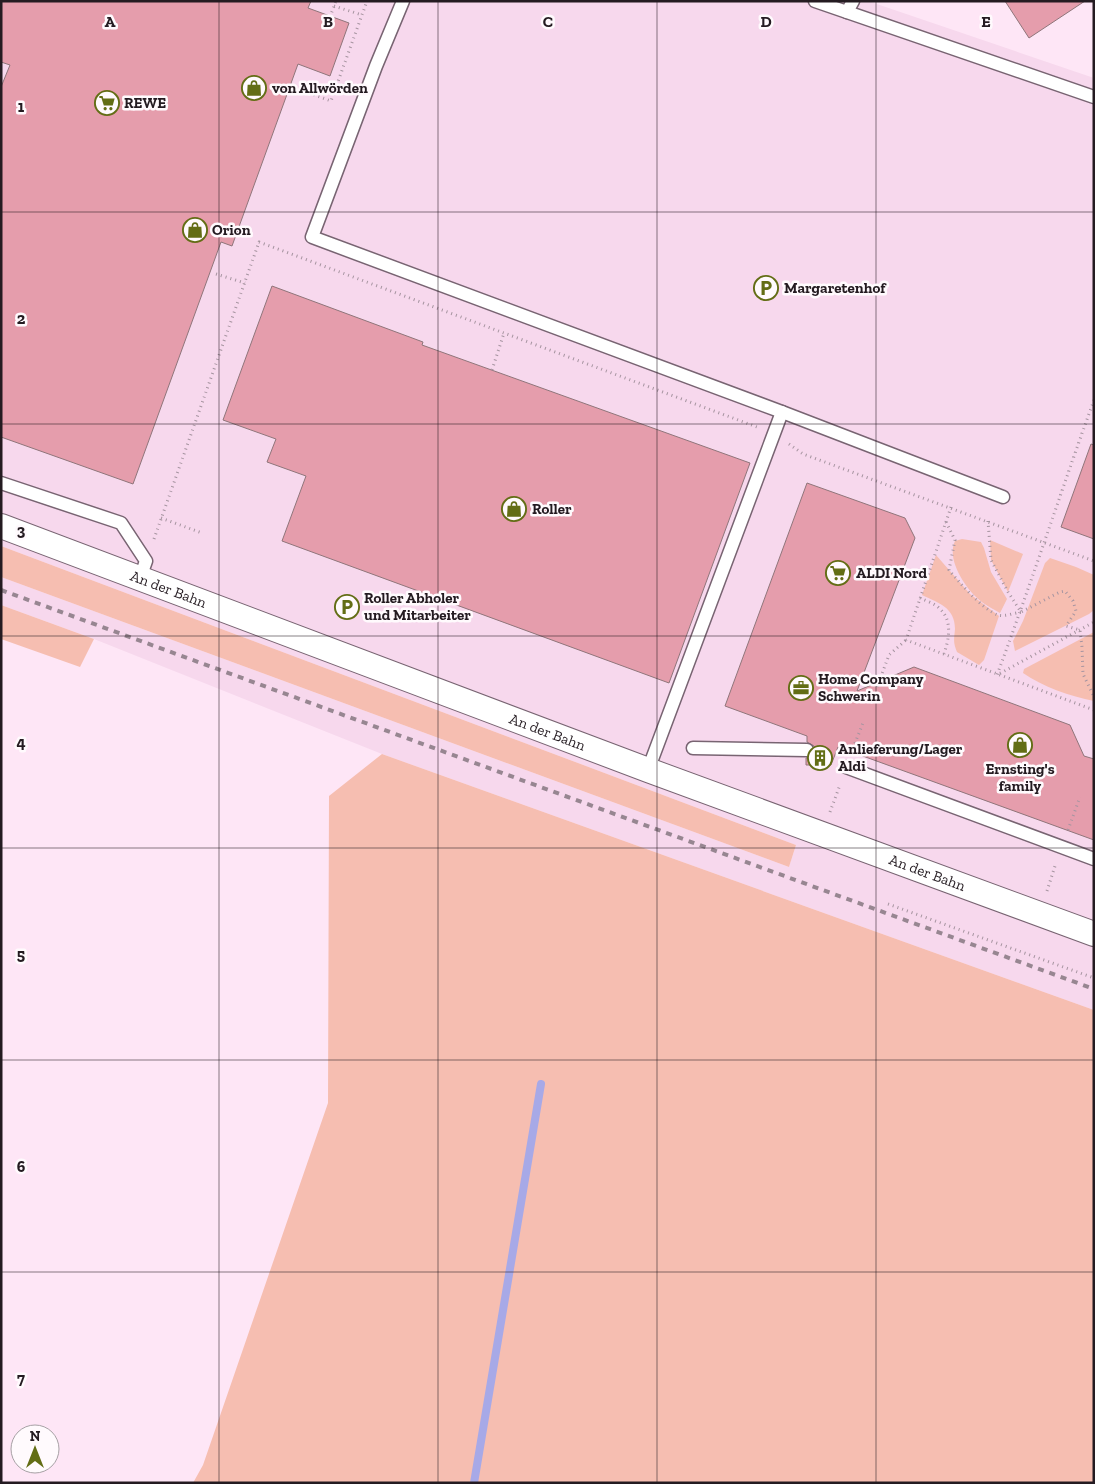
<svg xmlns="http://www.w3.org/2000/svg" width="1095" height="1484" font-family="'Zilla Slab',serif">
	<style>
		.built { fill: #f7d8ed }
		.green { fill: #f6beb1 }
		.lines { fill: none; stroke-linecap: round; stroke-linejoin: round }
		.stream { stroke: #a7a9e7; stroke-width: 8 }
		.building { fill: #e59dac; stroke: #8f757a }
		.service-casing { stroke: #786472; stroke-width: 15 }
		.minor-casing { stroke: #786472; stroke-width: 26 }
		.path { stroke: #a694a0; stroke-width: 3; stroke-dasharray: 1 4; stroke-linecap: butt }
		.service { stroke: #fff; stroke-width: 12 }
		.minor { stroke: #fff; stroke-width: 24 }
		.rail { stroke: #978691; stroke-width: 4; stroke-dasharray: 6 6; stroke-linecap: butt }
		.grid { fill: none; stroke: #241b21; stroke-width: 1; stroke-opacity: 0.55 }
		.labels { text-anchor: middle; stroke-width: 5; stroke-linejoin: round; paint-order: stroke }
		.poi-label { font-size: 15px; font-weight: bold; fill: #241b21; stroke: #fffafd; text-anchor: start }
		.street-label { font-size: 15px; fill: #241b21; stroke: #fffafd }
		.grid-label { font-size: 16px; text-anchor: middle; font-weight: bold; fill: #241b21; stroke: #fffafd; stroke-width: 5; stroke-linejoin: round; paint-order: stroke }
	</style>
	<rect width="100%" height="100%" fill="#fee6f6"/>
	<polygon class="built" points="1,1 868,1 1094,78 1094,1010 382,754 94,639 1,605 1,577 789,867 796,845 1,546"/>
	<g class="green">
		<path d="M 962,539 L 981,542 L 984,548 L 991,572 L 1007,599 L 1000,613 C 991,608 980,602 974,595 C 962,582 947,558 955,541 Z"/>
		<polygon points="990,540 1023,554 1008,592 991,560"/>
		<polygon points="1,546 796,845 789,867 1,577"/>
		<path d="M 936,555 L 970,594 L 999,616 L 984,660 L 979,665 L 957,652 C 953,642 954,640 955,629 C 955,607 938,603 922,595 Z"/>
		<polygon points="1050,558 1076,567 1094,575 1094,610 1089,614 1015,651 1013,641 1023,621 1045,563"/>
		<polygon points="1,605 94,639 80,667 1,639"/>
		<path d="M 1094,632 L 1094,701 C 1070,696 1043,687 1023,673 L 1024,669 Z"/>
		<polygon points="382,754 1094,1010 1094,1483 193,1483 203,1465 328,1103 329,796"/>
	</g>
	<g class="lines">
		<polyline class="stream" points="474,1483 541,1084"/>
	</g>
	<g class="building">
		<polygon points="1,1 311,1 308,8 349,23 330,76 298,64 232,246 221,242 133,484 1,437 1,87 10,65 1,62"/>
		<polygon points="1005,1 1085,1 1029,38"/>
		<polygon points="272,286 423,342 422,345 750,463 669,683 282,541 306,476 267,462 276,439 223,420"/>
		<polygon points="1091,444 1094,445 1094,539 1061,527"/>
		<polygon points="807,483 905,518 915,538 857,691 914,667 1070,725 1084,756 1094,759 1094,840 838,747 831,765 806,765 806,758 811,757 815,751 814,746 807,742 807,736 725,706"/>
	</g>
	<g class="lines">
		<defs>
			<g id="service">
				<polyline points="403,1 376,66 312,237 782,412 1003,497"/>
				<polyline points="815,1 1094,97"/>
				<polyline points="847,12 853,1"/>
				<polyline points="1,483 121,523 146,561 140,578"/>
				<polyline points="693,748 807,750"/>
				<polyline points="846,767 1094,859"/>
				<polyline points="648,770 782,412"/>
			</g>
			<g id="minor">
				<path id="s1" d="M 1,526 L 648,770 L 1094,934"/>
			</g>
		</defs>
		<use href="#service" class="service-casing"/>
		<use href="#minor" class="minor-casing"/>
		<g class="path">
			<polyline points="334,6 362,15"/>
			<polyline points="330,17 336,1"/>
			<polyline points="309,93 331,101 367,1"/>
			<polyline points="216,274 245,283"/>
			<polyline points="492,370 504,333"/>
			<path d="M 1094,400 C 1061,491 1031,584 997,675 L 1094,622"/>
			<polyline points="789,444 803,454 1094,561"/>
			<polyline points="951,507 906,640 1094,710"/>
			<polyline points="161,518 202,533"/>
			<polyline points="988,521 991,560 1008,592 1021,612 1060,592 1065,591 1073,601 1076,611 1066,626 1080,630 1082,647 1083,674 1094,697"/>
			<path d="M 946,522 L 955,540 L 949,570 C 959,582 983,610 998,615 C 1004,617 1014,613 1021,612"/>
			<polyline points="154,539 259,242 757,427"/>
			<path d="M 920,598 C 926,601 934,603 939,608 C 953,620 949,639 944,654"/>
			<polyline points="877,687 889,655 906,640"/>
			<polyline points="853,748 863,723"/>
			<polyline points="830,812 840,785"/>
			<polyline points="1068,830 1080,797"/>
			<polyline points="1047,891 1055,866"/>
			<polyline points="888,904 1094,978"/>
		</g>
		<use href="#service" class="service"/>
		<use href="#minor" class="minor"/>
		<polyline class="rail" points="1,590 1094,989"/>
	</g>
	<path class="grid" d="M 219,1 L 219,1483M 438,1 L 438,1483M 657,1 L 657,1483M 876,1 L 876,1483M 1,212 L 1094,212M 1,424 L 1094,424M 1,636 L 1094,636M 1,848 L 1094,848M 1,1060 L 1094,1060M 1,1272 L 1094,1272"/>
	<defs>
		<symbol id="shop-ring" viewBox="-11 -11 22 22"><circle r="9.5" fill="#fffafd" stroke="#636d15" stroke-width="1.5"/><path d="M-5-2.5h2.3a2.7 3.5 0 0 1 5.4 0H5L5.5 6h-11ZM-1.5-2.5h3a1.5 2.3 0 0 0-3 0Z" fill="#636d15"/></symbol>
		<symbol id="supermarket-ring" viewBox="-11 -11 22 22"><circle r="9.5" fill="#fffafd" stroke="#636d15" stroke-width="1.5"/><path d="M-6-5.5h2.5l.6 2H6L4.5 2H-2.5L-4.4-4H-6ZM-1.5 3.2a1.3 1.3 0 1 0 .1 0ZM3 3.2a1.3 1.3 0 1 0 .1 0Z" fill="#636d15"/></symbol>
		<symbol id="parking-ring" viewBox="-11 -11 22 22"><circle r="9.5" fill="#fffafd" stroke="#636d15" stroke-width="1.5"/><path d="M-3.5-5.5H1a3.5 3.5 0 0 1 0 7H-1V5.5H-3.5ZM-1-3.4V-.6H.8a1.4 1.4 0 0 0 0-2.8Z" fill="#636d15"/></symbol>
		<symbol id="office-ring" viewBox="-11 -11 22 22"><circle r="9.5" fill="#fffafd" stroke="#636d15" stroke-width="1.5"/><path d="M-6-3h4V-5.5h4V-3h4V5H-6ZM-1-4.5V-3h2v-1.5ZM-6 0V1H6V0Z" fill="#636d15"/></symbol>
		<symbol id="building-ring" viewBox="-11 -11 22 22"><circle r="9.5" fill="#fffafd" stroke="#636d15" stroke-width="1.5"/><path d="M-4-6H4V6H1V3H-1V6H-4ZM-2.5-4.3h1.7v1.8h-1.7ZM.8-4.3h1.7v1.8H.8ZM-2.5-1h1.7V.8h-1.7ZM.8-1h1.7V.8H.8Z" fill="#636d15"/></symbol>
	</defs>
	<g fill-rule="evenodd">
		<use href="#shop-ring" x="240" y="74" width="28" height="28"/>
		<use href="#supermarket-ring" x="93" y="89" width="28" height="28"/>
		<use href="#shop-ring" x="181" y="216" width="28" height="28"/>
		<use href="#parking-ring" x="752" y="274" width="28" height="28"/>
		<use href="#shop-ring" x="500" y="495" width="28" height="28"/>
		<use href="#supermarket-ring" x="824" y="559" width="28" height="28"/>
		<use href="#parking-ring" x="333" y="593" width="28" height="28"/>
		<use href="#office-ring" x="787" y="674" width="28" height="28"/>
		<use href="#shop-ring" x="1006" y="731" width="28" height="28"/>
		<use href="#building-ring" x="806" y="744" width="28" height="28"/>
	</g>
	<g class="labels">
		<g class="poi-label">
			<text x="272" y="93">von Allwörden</text>
			<text x="124" y="108">REWE</text>
			<text x="212" y="235">Orion</text>
			<text x="784" y="293">Margaretenhof</text>
			<text x="532" y="514">Roller</text>
			<text x="856" y="578">ALDI Nord</text>
			<text x="364" y="603">Roller Abholer<tspan x="364" dy="17">und Mitarbeiter</tspan></text>
			<text x="818" y="684">Home Company<tspan x="818" dy="17">Schwerin</tspan></text>
			<text x="838" y="754">Anlieferung/Lager<tspan x="838" dy="17">Aldi</tspan></text>
			<text x="1020" y="774" text-anchor="middle">Ernsting's<tspan x="1020" dy="17">family</tspan></text>
		</g>
		<g class="street-label">
			<text dy="5" stroke="none"><textPath href="#s1" startOffset="179">An der Bahn</textPath></text>
			<text dy="5" stroke="none"><textPath href="#s1" startOffset="584">An der Bahn</textPath></text>
			<text dy="5" stroke="none"><textPath href="#s1" startOffset="989">An der Bahn</textPath></text>
		</g>
	</g>
	<g class="grid-label">
		<text x="110" y="27">A</text>
		<text x="328" y="27">B</text>
		<text x="548" y="27">C</text>
		<text x="766" y="27">D</text>
		<text x="986" y="27">E</text>
		<text x="21" y="112">1</text>
		<text x="21" y="324">2</text>
		<text x="21" y="536">3</text>
		<text x="21" y="748">4</text>
		<text x="21" y="960">5</text>
		<text x="21" y="1172">6</text>
		<text x="21" y="1384">7</text>
	</g>
	<rect width="1095" height="1484" fill="none" stroke="#241b21" stroke-width="5"/>
	<g transform="translate(35 1449)"><circle r="24" fill="#fffafd" stroke="#a7a1a5"/>
	<path d="M0-4L9 19L0 12L-9 19Z" fill="#636d15"/>
	<text y="-8" font-size="14" font-weight="bold" text-anchor="middle" fill="#241b21">N</text>
	</g>
</svg>
